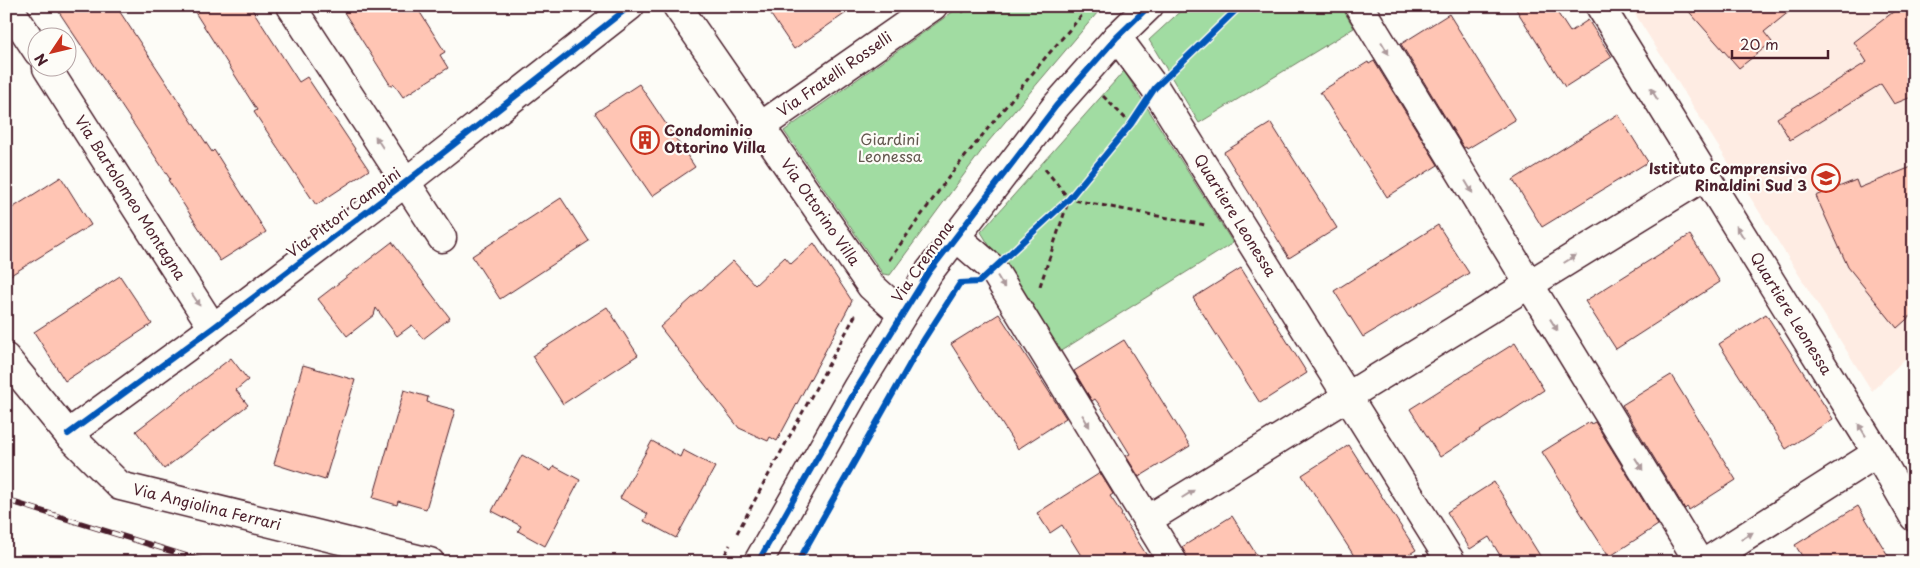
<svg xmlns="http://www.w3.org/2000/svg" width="1920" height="568" font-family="'Playpen Sans',sans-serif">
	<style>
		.built { fill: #feece3 }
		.green { fill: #a1dca2; stroke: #767e66 }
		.building { fill: #ffc5b4; stroke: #4a1f2b }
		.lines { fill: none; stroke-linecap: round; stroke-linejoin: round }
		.minor-casing { stroke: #4a1f2b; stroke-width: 31 }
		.path { stroke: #4a1f2b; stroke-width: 3; stroke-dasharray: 5 4; stroke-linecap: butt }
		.minor { stroke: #fdfcf7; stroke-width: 28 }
		.rail-casing { stroke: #4a1f2b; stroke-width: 5.5 }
		.rail { stroke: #fdfcf7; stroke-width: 4; stroke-dasharray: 11; stroke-linecap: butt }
		.cycleway-casing { stroke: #fdfcf7; stroke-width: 9 }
		.cycleway { stroke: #0057b8; stroke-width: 6 }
		.oneway { fill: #ac999b }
		.labels { text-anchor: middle; stroke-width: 4.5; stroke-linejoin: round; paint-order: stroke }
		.street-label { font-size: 15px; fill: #4a1f2b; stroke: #fdfcf7 }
		.poi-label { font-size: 15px; font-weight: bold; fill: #4a1f2b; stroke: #fdfcf7; text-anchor: start }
		.park-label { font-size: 15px; fill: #64584f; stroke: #fdfcf7 }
	</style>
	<rect width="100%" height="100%" fill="#fdfcf7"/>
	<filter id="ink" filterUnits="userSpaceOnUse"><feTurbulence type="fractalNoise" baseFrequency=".02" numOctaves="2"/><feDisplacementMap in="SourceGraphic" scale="10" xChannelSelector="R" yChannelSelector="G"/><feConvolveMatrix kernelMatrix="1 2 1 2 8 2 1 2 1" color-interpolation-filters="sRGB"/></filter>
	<g filter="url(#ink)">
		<polygon class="built" points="1630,6 1914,6 1914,350 1872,391"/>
		<g class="green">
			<polygon points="961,6 1103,6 988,142 890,275 883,274 784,131"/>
			<polygon points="1186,6 1341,6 1354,28 1199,123 1149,40"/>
			<polygon points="1124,71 1233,243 1056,354 981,232"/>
		</g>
		<g class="building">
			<polygon points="55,6 116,6 212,152 214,150 266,232 220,261 168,180 170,179"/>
			<polygon points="191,6 250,6 299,82 307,77 369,170 316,205 254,112 257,110"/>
			<polygon points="340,6 416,6 445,52 440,55 448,68 403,97 394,84 391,86"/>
			<polygon points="765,6 856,6 794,49"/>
			<polygon points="1514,6 1553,6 1570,32 1588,20 1612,57 1565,87"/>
			<polygon points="1684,6 1796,6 1764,32 1772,42 1739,68"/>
			<polygon points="1901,6 1914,6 1914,96 1894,104 1881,84 1790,140 1777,118 1867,62 1854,42"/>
			<polygon points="1449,14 1515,120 1467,149 1466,147 1464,148 1401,44"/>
			<polygon points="1374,61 1438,165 1387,197 1320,92 1368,62 1369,64"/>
			<polygon points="639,84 695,167 652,196 595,113"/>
			<polygon points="1618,114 1648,162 1542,227 1513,180"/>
			<polygon points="1271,123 1337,228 1289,258 1224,152"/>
			<polygon points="1914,166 1914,313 1897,328 1848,267 1816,196 1856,180 1859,188"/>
			<polygon points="61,177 91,225 6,278 6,212"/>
			<polygon points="561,198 589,241 500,299 472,256"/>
			<polygon points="1438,225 1469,273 1363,337 1334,291"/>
			<polygon points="1690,235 1720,282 1616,349 1585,301"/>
			<polygon points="392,242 450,318 423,339 412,325 397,336 376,308 374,315 347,336 318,299"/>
			<polygon points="814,243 852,301 777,441 770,437 768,441 739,428 660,327 733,261 755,285 785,257 791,264"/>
			<polygon points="1241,268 1307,373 1260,403 1193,298"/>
			<polygon points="120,276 152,324 65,381 34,332"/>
			<polygon points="607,307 638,355 563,404 532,356"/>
			<polygon points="999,314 1066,418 1018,449 951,344"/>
			<polygon points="1766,314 1833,419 1786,449 1719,344"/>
			<polygon points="1124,340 1190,446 1139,477 1126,456 1130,454 1101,407 1095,399 1092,401 1074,371"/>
			<polygon points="1515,343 1544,390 1440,457 1410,409"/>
			<polygon points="231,358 248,380 236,390 248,405 164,469 136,431"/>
			<polygon points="303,365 355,380 325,480 274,464"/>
			<polygon points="1671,375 1736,480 1689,510 1687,507 1685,509 1622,405"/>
			<polygon points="404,390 428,397 427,402 455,410 426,509 398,501 397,505 373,498"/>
			<polygon points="1590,422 1591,424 1595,422 1658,525 1609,557 1542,452"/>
			<polygon points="652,441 680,457 683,450 715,467 676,538 644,521 648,514 620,498"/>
			<polygon points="1349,445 1416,550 1397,562 1358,562 1302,475"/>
			<polygon points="522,455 551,471 554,466 580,480 545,546 518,531 521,526 492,511"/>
			<polygon points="1100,473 1113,494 1110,496 1122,514 1121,515 1151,562 1085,562 1062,525 1050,533 1037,513"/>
			<polygon points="1494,482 1544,562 1504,562 1489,537 1470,549 1447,512"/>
			<polygon points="1858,506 1892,562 1806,562 1795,545"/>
			<polygon points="1232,516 1261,562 1189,562 1182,547"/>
		</g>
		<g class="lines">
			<defs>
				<g id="minor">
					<polyline points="8,6 38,52"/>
					<polyline points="291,6 442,238"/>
					<path id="s1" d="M 677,6 L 871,286 L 902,314"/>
					<polyline points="1359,6 1699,562"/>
					<path id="s2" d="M 1600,6 L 1877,453 L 1914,517"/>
					<path id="s3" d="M 1117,37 L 1155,88 L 1451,562"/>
					<path id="s4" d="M 47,68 L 213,328"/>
					<path id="s5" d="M 761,126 L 933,6"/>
					<polyline points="955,236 993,269 1173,562"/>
					<path id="s6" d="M 6,358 L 68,434 L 120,486 L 430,562"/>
					<polyline points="68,434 213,328 406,182 630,6"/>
					<polyline points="1147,520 1705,176"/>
					<polyline points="758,562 857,388 929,272 1056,106 1117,37 1149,6"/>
					<polyline points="1706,562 1877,453"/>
				</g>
			</defs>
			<use href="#minor" class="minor-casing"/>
			<g class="path">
				<polyline points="962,12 970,6"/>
				<polyline points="1103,96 1131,124"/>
				<polyline points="1045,169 1069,199 1205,225"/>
				<polyline points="889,260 951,174 1045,58 1090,6"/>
				<polyline points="1040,286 1069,199"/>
				<polyline points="737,533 857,312"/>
				<polyline points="721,562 730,545"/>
			</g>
			<use href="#minor" class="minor"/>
			<defs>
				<polyline id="rail" points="6,500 206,562"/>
			</defs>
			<use href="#rail" class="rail-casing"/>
			<use href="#rail" class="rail"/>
			<defs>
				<g id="cycleway">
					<polyline points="68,434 213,328 406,182 630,6"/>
					<polyline points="758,562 857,388 929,272 1056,106 1117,37 1149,6"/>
					<polyline points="798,562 921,344 960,283 979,282 1069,199 1131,124 1155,88 1240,6"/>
				</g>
			</defs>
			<use href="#cycleway" class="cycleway-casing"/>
			<use href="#cycleway" class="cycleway"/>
		</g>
		<defs><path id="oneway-solid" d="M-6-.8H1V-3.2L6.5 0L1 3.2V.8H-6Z" transform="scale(1.25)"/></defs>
		<g class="oneway">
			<use href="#oneway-solid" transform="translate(1385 48) rotate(59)"/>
			<use href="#oneway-solid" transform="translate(1654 94) rotate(-122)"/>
			<use href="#oneway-solid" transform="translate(379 142) rotate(-123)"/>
			<use href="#oneway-solid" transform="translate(1469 187) rotate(59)"/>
			<use href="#oneway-solid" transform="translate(1740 232) rotate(-122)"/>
			<use href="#oneway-solid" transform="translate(1570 259) rotate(-32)"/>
			<use href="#oneway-solid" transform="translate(1001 282) rotate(59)"/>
			<use href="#oneway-solid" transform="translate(196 300) rotate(57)"/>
			<use href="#oneway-solid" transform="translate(1554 325) rotate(58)"/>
			<use href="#oneway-solid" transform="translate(1086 421) rotate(59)"/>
			<use href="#oneway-solid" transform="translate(1862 430) rotate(-122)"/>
			<use href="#oneway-solid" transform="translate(1639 464) rotate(58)"/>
			<use href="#oneway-solid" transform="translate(1188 494) rotate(-32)"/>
			<use href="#oneway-solid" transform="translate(1747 536) rotate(-32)"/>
		</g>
	</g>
	<defs>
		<symbol id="building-ring" viewBox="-11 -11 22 22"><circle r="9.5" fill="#fdfcf7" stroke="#c8321e" stroke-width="1.5"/><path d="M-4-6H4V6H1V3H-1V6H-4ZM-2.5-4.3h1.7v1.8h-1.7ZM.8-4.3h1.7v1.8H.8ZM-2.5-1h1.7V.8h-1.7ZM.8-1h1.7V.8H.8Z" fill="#c8321e"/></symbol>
		<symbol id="school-ring" viewBox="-11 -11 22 22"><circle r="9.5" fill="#fdfcf7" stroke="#c8321e" stroke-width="1.5"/><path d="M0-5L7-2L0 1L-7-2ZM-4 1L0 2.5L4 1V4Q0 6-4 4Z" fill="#c8321e"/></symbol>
	</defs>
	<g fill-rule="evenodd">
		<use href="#building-ring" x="629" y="124" width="32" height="32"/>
		<use href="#school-ring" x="1810" y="162" width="32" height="32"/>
	</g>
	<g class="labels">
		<g class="street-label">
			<text dy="5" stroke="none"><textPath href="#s5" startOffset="90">Via Fratelli Rosselli</textPath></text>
			<text dy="5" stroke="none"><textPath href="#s4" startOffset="154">Via Bartolomeo Montagna</textPath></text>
			<text transform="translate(344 213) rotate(-37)" y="5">Via Pittori Campini</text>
			<text dy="5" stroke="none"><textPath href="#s1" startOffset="251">Via Ottorino Villa</textPath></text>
			<text dy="5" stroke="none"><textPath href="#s3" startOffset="214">Quartiere Leonessa</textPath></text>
			<text transform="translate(923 262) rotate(-55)" y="5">Via Cremona</text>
			<text dy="5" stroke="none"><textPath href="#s2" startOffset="362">Quartiere Leonessa</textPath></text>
			<text dy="5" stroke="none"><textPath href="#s6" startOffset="261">Via Angiolina Ferrari</textPath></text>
		</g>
		<g class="poi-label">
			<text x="664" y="136">Condominio<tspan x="664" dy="17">Ottorino Villa</tspan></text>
			<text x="1807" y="174" text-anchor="end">Istituto Comprensivo<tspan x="1807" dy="17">Rinaldini Sud 3</tspan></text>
		</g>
		<g class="park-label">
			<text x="890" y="145">Giardini<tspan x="890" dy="17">Leonessa</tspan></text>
		</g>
	</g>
	<rect width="1920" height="568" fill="none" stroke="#fdfcf7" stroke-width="25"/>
	<rect x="12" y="12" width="1895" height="543" fill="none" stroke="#4a1f2b" stroke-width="2" filter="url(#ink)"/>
	<g transform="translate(52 52) rotate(235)"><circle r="24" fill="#fdfcf7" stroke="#b5a4a5"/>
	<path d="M0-4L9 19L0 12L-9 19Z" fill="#c8321e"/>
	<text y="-8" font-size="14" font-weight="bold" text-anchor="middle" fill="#4a1f2b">N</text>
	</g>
	<path d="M1732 50v8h96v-8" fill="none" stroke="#4a1f2b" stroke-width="2.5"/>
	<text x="1740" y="50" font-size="15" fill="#4a1f2b" stroke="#fdfcf7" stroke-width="4" paint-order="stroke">20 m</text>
</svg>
